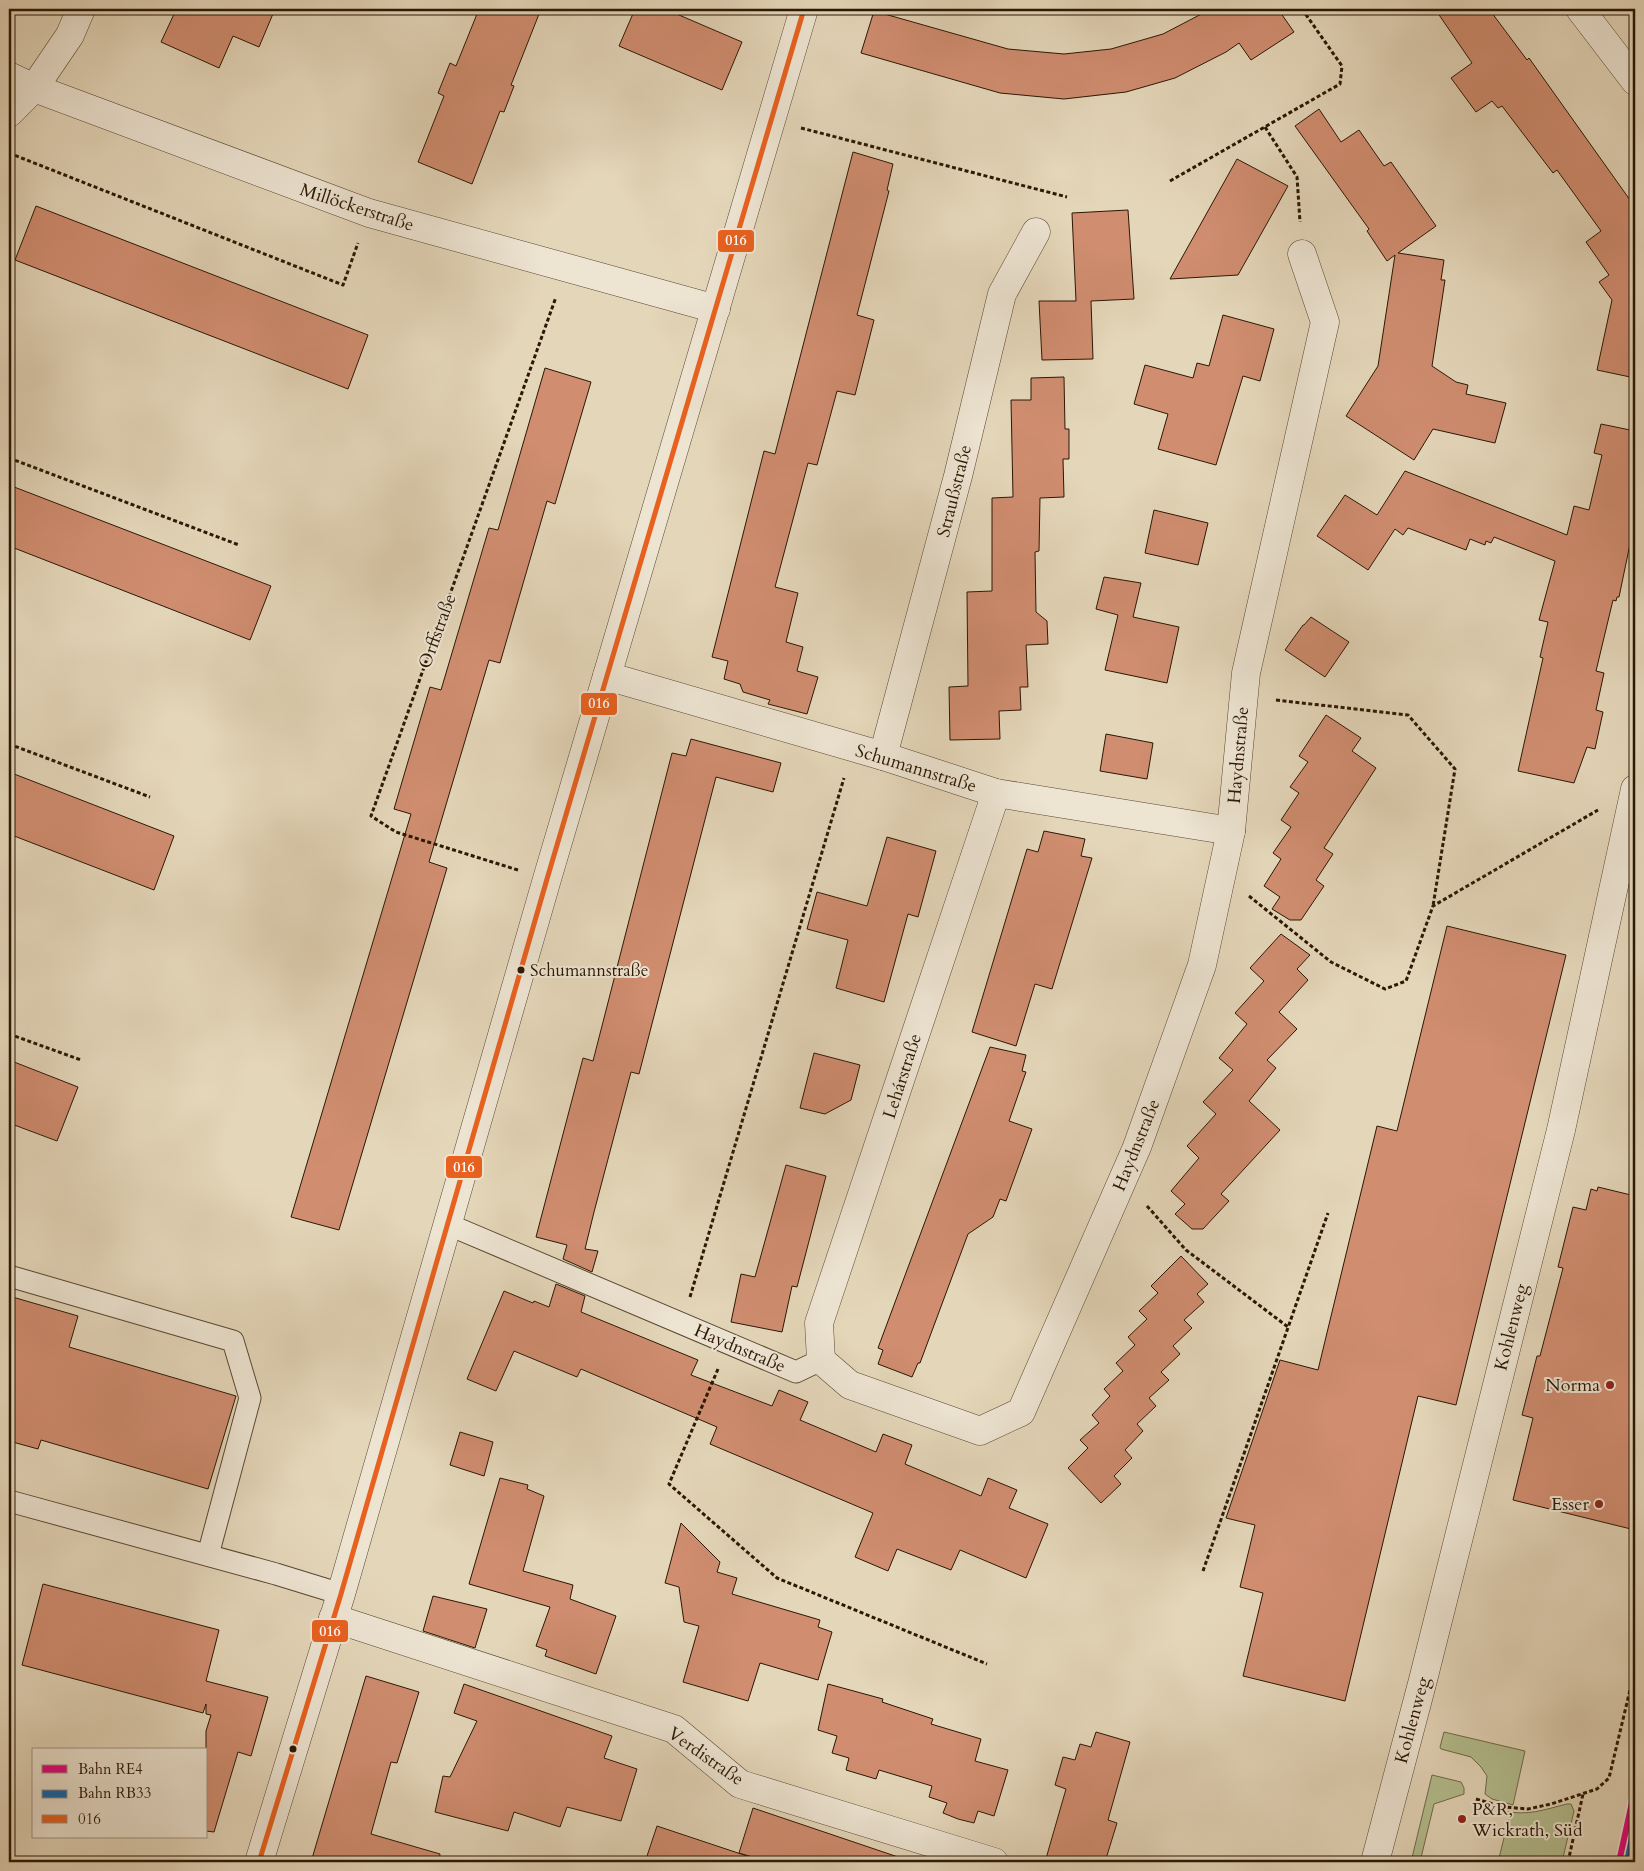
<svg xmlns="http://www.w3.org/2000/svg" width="1644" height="1871" font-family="Cardo,serif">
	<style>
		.green { fill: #b4be8f; stroke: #706a4a }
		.building { fill: #d08d70; stroke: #2b1704 }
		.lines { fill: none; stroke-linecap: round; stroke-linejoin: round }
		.service-casing { stroke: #594731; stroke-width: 23 }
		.minor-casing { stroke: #594731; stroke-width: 29 }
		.path { stroke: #2b1704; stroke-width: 3; stroke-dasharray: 4 2.5; stroke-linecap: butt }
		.service { stroke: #ede4d2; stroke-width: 21 }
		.minor { stroke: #ede4d2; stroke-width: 28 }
		.bus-1-casing { stroke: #ede4d2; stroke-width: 9 }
		.bus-1 { stroke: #e86120; stroke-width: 5 }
		.rail-1-casing { stroke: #ede4d2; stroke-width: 10 }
		.rail-2-casing { stroke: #ede4d2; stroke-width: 10 }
		.rail-1 { stroke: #e5007d; stroke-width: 6 }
		.rail-2 { stroke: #0065bd; stroke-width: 6 }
		.bus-dot { fill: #2b1704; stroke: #ede4d2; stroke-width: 2 }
		.poi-dot { fill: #8f2418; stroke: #ede4d2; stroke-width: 2 }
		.labels { text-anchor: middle; stroke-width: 4; stroke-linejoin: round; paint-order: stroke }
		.bus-label { font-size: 17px; fill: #2b1704; stroke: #ede4d2; text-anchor: start }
		.street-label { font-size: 18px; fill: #2b1704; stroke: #ede4d2 }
		.poi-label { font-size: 18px; fill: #2b1704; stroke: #ede4d2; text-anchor: end }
		.line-badge { stroke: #ede4d2; stroke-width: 2 }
		.badge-label { font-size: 14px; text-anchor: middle; font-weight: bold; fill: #fff }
	</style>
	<rect width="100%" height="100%" fill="#e4d6b9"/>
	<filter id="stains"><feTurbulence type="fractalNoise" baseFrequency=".004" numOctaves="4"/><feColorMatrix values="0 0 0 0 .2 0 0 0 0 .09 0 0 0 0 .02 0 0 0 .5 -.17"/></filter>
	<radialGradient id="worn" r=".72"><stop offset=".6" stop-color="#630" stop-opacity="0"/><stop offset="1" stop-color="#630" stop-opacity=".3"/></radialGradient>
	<g class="green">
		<polygon points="1444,1732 1525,1751 1513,1805 1492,1799 1485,1794 1487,1776 1481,1767 1471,1757 1441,1749 1440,1747"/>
		<polygon points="1432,1775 1461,1782 1464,1788 1464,1794 1434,1804 1420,1862 1411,1862"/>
		<path d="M 1567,1804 L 1571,1804 L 1574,1811 L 1562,1862 L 1498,1862 L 1509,1818 L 1502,1811 C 1530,1816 1542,1810 1567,1804 Z"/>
	</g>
	<g class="building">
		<polygon points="168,9 275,9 259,47 233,36 219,68 161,42 175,12"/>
		<polygon points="479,9 541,9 511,85 514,86 504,112 500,111 472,184 418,162 444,96 438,93 450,63 456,66"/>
		<polygon points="635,9 665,9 742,42 722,90 619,46"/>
		<polygon points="1211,9 1278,9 1294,32 1251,60 1239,43 1226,52 1175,78 1126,92 1064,99 1000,93 861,53 874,11 1008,49 1064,54 1111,49 1163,34"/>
		<polygon points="1435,9 1489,9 1527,60 1529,58 1635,207 1635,378 1597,370 1612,300 1599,282 1609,275 1586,242 1601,231 1557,170 1553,173 1502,106 1498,108 1492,101 1476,112 1451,78 1472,63"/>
		<polygon points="1319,109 1341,142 1359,130 1384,166 1391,162 1436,226 1398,253 1444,260 1441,280 1445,280 1432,366 1456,382 1468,385 1466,394 1506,403 1495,443 1433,429 1414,460 1346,416 1378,366 1395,255 1387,261 1367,231 1369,229 1295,126"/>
		<polygon points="853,152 893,164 887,190 889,191 857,315 874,320 855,395 837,391 817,465 808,463 775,587 798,593 786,642 803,647 797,671 818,677 807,714 768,704 770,700 743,692 740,684 724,679 728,661 712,657 764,451 775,454"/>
		<polygon points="1237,159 1288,186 1238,275 1170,279"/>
		<polygon points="36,206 368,335 348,389 15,260"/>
		<polygon points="1128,210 1134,299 1091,301 1093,359 1042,360 1039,301 1076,301 1072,213"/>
		<polygon points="1223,315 1274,329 1260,381 1243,376 1216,465 1158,449 1168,414 1134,404 1145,365 1193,378 1197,363 1209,366"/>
		<polygon points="545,368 591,382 555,504 547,501 500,663 489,660 429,862 447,868 339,1230 291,1217 411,814 394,809 430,687 441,690 489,528 498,530"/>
		<polygon points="1064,377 1065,429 1069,429 1069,459 1063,459 1064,497 1040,498 1039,551 1035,552 1036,612 1047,621 1048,644 1026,645 1028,687 1020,687 1021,710 999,711 1000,739 950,740 949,687 968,686 967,592 992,591 992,498 1013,497 1011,400 1031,400 1031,378"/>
		<polygon points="1601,424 1635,431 1635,520 1619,597 1617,597 1616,601 1613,600 1596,671 1604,673 1596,710 1603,712 1595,749 1587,747 1574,783 1518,771 1543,658 1540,657 1548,622 1539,620 1555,561 1494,537 1491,543 1486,541 1485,545 1470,539 1466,550 1408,528 1403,535 1395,529 1368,570 1317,536 1345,495 1377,515 1405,471 1567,535 1574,506 1589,510 1602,455 1594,453"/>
		<polygon points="9,485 271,586 250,640 9,546"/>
		<polygon points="1154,510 1208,523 1198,565 1145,553"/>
		<polygon points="1104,577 1141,583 1133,617 1179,627 1167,683 1105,670 1118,615 1096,609"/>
		<polygon points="1311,617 1349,642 1325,677 1285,650 1303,625 1304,625"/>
		<polygon points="1326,715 1361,738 1352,751 1376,768 1324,848 1333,854 1316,880 1324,886 1301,920 1290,920 1272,909 1280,897 1264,886 1281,859 1273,853 1291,827 1281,820 1299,793 1290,787 1308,762 1299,756"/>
		<polygon points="1106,734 1153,743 1147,779 1100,771"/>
		<polygon points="691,739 781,763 773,792 716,777 639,1074 631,1072 594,1212 585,1249 598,1251 592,1272 563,1259 567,1245 536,1237 583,1058 593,1061 672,753 686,756"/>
		<polygon points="9,772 174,836 154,890 9,834"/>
		<polygon points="1044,831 1085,839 1081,856 1092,858 1052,989 1035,984 1016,1046 972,1032 1027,849 1038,852"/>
		<polygon points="887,837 936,851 918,917 908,914 884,1002 836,988 848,940 807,929 817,892 867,906"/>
		<polygon points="1447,926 1566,955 1456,1405 1418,1396 1345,1701 1243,1676 1263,1593 1240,1587 1255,1525 1226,1518 1280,1360 1318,1370 1377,1126 1397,1131"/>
		<polygon points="1281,934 1310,955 1297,969 1308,980 1279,1012 1297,1029 1267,1060 1276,1068 1249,1101 1280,1130 1221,1194 1229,1201 1203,1229 1192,1229 1175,1214 1185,1204 1171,1191 1199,1158 1187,1146 1216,1114 1203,1102 1233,1070 1219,1058 1247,1024 1235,1013 1264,981 1250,968"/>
		<polygon points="990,1047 1026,1055 1022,1071 1026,1072 1009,1121 1032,1129 1006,1201 1000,1199 993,1217 968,1234 920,1363 918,1363 912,1377 878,1364 883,1350 878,1348"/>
		<polygon points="814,1053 860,1065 851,1100 825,1114 800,1108"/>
		<polygon points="9,1060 78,1087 57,1141 9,1123"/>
		<polygon points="786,1165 826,1176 797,1287 792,1286 782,1332 731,1322 741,1274 755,1277"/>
		<polygon points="1598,1187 1635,1196 1635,1530 1513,1500 1533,1418 1522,1415 1537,1356 1540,1356 1563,1268 1558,1267 1573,1207 1586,1210 1591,1189 1597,1191"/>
		<polygon points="1181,1256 1208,1284 1197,1294 1204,1302 1184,1320 1192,1328 1173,1346 1180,1354 1161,1372 1169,1380 1149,1398 1156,1406 1137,1424 1143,1431 1125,1450 1132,1458 1114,1476 1121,1484 1101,1503 1068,1468 1088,1448 1080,1440 1099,1423 1092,1415 1110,1396 1104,1389 1123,1371 1116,1363 1135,1345 1128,1337 1147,1319 1139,1311 1158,1293 1151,1286"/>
		<polygon points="556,1284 585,1296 581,1312 698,1360 691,1375 772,1406 779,1390 808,1402 800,1420 876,1452 883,1434 912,1445 905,1464 981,1496 988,1478 1017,1490 1009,1508 1048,1524 1026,1578 960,1550 951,1570 897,1549 888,1571 855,1557 873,1513 710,1444 717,1427 581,1369 577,1377 514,1351 496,1391 467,1379 504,1291 533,1303 534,1301 549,1307"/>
		<polygon points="9,1296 78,1316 69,1347 236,1396 208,1489 41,1440 38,1449 9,1441"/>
		<polygon points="460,1432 493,1442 484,1476 450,1465"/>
		<polygon points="500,1478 528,1485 527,1489 544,1496 523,1571 573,1585 570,1599 616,1616 596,1674 545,1656 547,1650 536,1646 550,1607 469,1584"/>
		<polygon points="681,1523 720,1562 717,1572 737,1578 732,1594 820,1620 818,1627 832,1632 818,1680 760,1663 748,1701 683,1682 699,1626 684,1622 679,1587 665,1583"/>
		<polygon points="43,1584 219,1630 206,1681 268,1697 251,1756 238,1752 214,1832 206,1831 206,1731 211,1715 206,1714 206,1704 203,1713 22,1665"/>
		<polygon points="433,1596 487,1609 475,1648 423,1631"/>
		<polygon points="366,1676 419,1692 397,1763 391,1762 371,1834 440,1854 439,1862 311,1862"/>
		<polygon points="464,1684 612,1736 604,1758 637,1769 621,1821 567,1807 560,1827 514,1812 508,1831 435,1812 443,1776 450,1777 477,1721 454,1713"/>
		<polygon points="828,1684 883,1699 882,1702 933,1719 931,1724 981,1739 975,1761 1008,1770 994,1816 978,1811 974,1823 958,1819 943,1813 947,1803 929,1797 932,1786 879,1770 876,1779 846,1770 849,1758 832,1753 837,1736 818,1730"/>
		<polygon points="1096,1732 1130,1742 1108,1820 1117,1823 1105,1862 1045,1862 1066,1789 1055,1785 1063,1757 1075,1760 1080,1744 1091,1747"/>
		<polygon points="753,1808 901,1858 900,1862 769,1862 739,1853"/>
		<polygon points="657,1826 750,1857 749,1862 645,1862"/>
	</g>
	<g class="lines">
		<defs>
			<g id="service">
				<polyline points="447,1224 796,1372 821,1360"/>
				<polyline points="9,1276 233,1341 250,1398 208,1555"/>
				<polyline points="9,1501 276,1574 341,1594"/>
			</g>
			<g id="minor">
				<polyline points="1580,9 1635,81"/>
				<polyline points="9,76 34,88 369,213 716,309"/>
				<polyline points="9,113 34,88 70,35 81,9"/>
				<polyline points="607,676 883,756 996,793 1231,831"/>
				<polyline points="883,756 958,476 1002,294 1036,232"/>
				<polyline points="996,793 819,1323 821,1360 850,1385 980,1431 1021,1412 1137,1147 1202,965 1231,831 1246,673 1325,322 1302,254"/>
				<polyline points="333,1618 674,1729 740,1784 994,1862"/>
				<polyline points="259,1862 341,1594 547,879 804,9"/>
				<polyline points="1375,1862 1423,1680 1561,1130 1635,789"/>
			</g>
		</defs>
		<use href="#service" class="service-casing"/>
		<use href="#minor" class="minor-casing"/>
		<g class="path">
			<polyline points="1265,127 1297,177 1300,222"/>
			<polyline points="801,128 1067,197"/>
			<polyline points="9,153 343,285 358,243"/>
			<polyline points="1170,181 1340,84 1342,66 1302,9"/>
			<polyline points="9,458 239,545"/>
			<polyline points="1276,700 1408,715 1455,769 1433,906"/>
			<polyline points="9,744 150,797"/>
			<polyline points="518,870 396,832 371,816 556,297"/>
			<polyline points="1249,896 1331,962 1385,989 1406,981 1433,906 1598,810"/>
			<polyline points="9,1034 81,1060"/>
			<polyline points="1147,1206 1186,1250 1288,1327"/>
			<polyline points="690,1297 844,778"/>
			<polyline points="718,1369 669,1484 777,1578 987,1664"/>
			<polyline points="1203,1571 1328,1213"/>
			<polyline points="1476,1799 1504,1807 1528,1809 1551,1804 1597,1789 1609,1778 1635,1669"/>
			<polyline points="1568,1862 1583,1794"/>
		</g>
		<use href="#service" class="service"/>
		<use href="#minor" class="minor"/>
		<defs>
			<polyline id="bus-1" points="259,1862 341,1594 547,879 804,9"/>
		</defs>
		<use href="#bus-1" class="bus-1-casing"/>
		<use href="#bus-1" class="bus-1"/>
		<defs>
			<polyline id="rail-1" points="1619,1862 1635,1789"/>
			<polyline id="rail-2" points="1627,1862 1635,1823"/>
		</defs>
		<use href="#rail-1" class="rail-1-casing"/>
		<use href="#rail-2" class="rail-2-casing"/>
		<use href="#rail-1" class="rail-1"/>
		<use href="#rail-2" class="rail-2"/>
	</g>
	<g class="bus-dot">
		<circle cx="521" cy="970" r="4.5"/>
		<circle cx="293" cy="1749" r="4.5"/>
	</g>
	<g class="poi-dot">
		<circle cx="1610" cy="1385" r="5"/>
		<circle cx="1599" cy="1504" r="5"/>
		<circle cx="1462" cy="1819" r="5"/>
	</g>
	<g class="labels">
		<g class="bus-label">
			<text x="530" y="976">Schumannstraße</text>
		</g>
		<g class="street-label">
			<text transform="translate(357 207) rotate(18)" y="6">Millöckerstraße</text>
			<text transform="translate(954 491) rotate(-76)" y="6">Straußstraße</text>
			<text transform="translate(437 631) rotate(-70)" y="6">Orffstraße</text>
			<text transform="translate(1238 755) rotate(-85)" y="6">Haydnstraße</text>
			<text transform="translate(916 768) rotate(17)" y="6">Schumannstraße</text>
			<text transform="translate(902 1076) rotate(-72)" y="6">Lehárstraße</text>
			<text transform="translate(1136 1145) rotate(-68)" y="6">Haydnstraße</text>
			<text transform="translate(1511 1327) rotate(-76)" y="6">Kohlenweg</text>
			<text transform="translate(740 1348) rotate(23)" y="6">Haydnstraße</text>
			<text transform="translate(1412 1720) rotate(-75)" y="6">Kohlenweg</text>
			<text transform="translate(706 1756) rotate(35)" y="6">Verdistraße</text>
		</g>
		<g class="poi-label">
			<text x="1600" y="1391">Norma</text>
			<text x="1589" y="1510">Esser</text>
			<text x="1472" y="1815" text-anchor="start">P&amp;R,<tspan x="1472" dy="21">Wickrath, Süd</tspan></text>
		</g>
	</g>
	<g class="line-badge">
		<rect x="717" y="229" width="38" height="24" rx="5" fill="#e86120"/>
		<rect x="580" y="692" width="38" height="24" rx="5" fill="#e86120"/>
		<rect x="445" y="1155" width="38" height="24" rx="5" fill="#e86120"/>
		<rect x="311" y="1619" width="38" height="24" rx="5" fill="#e86120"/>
	</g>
	<g class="badge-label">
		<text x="736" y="245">016</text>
		<text x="599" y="708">016</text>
		<text x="464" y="1172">016</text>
		<text x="330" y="1636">016</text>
	</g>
	<rect width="1644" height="1871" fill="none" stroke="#e4d6b9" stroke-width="30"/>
	<rect x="10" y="10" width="1624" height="1851" fill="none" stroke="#2b1704" stroke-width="2.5"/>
	<rect x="15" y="15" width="1614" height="1841" fill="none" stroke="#2b1704"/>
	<rect x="32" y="1748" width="175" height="90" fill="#ede4d2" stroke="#9f9280"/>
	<rect x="42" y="1765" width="25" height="8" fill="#e5007d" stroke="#9f9280"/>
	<text x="78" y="1774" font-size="15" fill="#2b1704">Bahn RE4</text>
	<rect x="42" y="1790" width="25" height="8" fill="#0065bd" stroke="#9f9280"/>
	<text x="78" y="1798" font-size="15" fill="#2b1704">Bahn RB33</text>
	<rect x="42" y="1815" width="25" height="8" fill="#e86120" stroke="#9f9280"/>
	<text x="78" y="1824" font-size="15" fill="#2b1704">016</text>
	<rect width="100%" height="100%" filter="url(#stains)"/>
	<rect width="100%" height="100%" fill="url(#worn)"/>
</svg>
